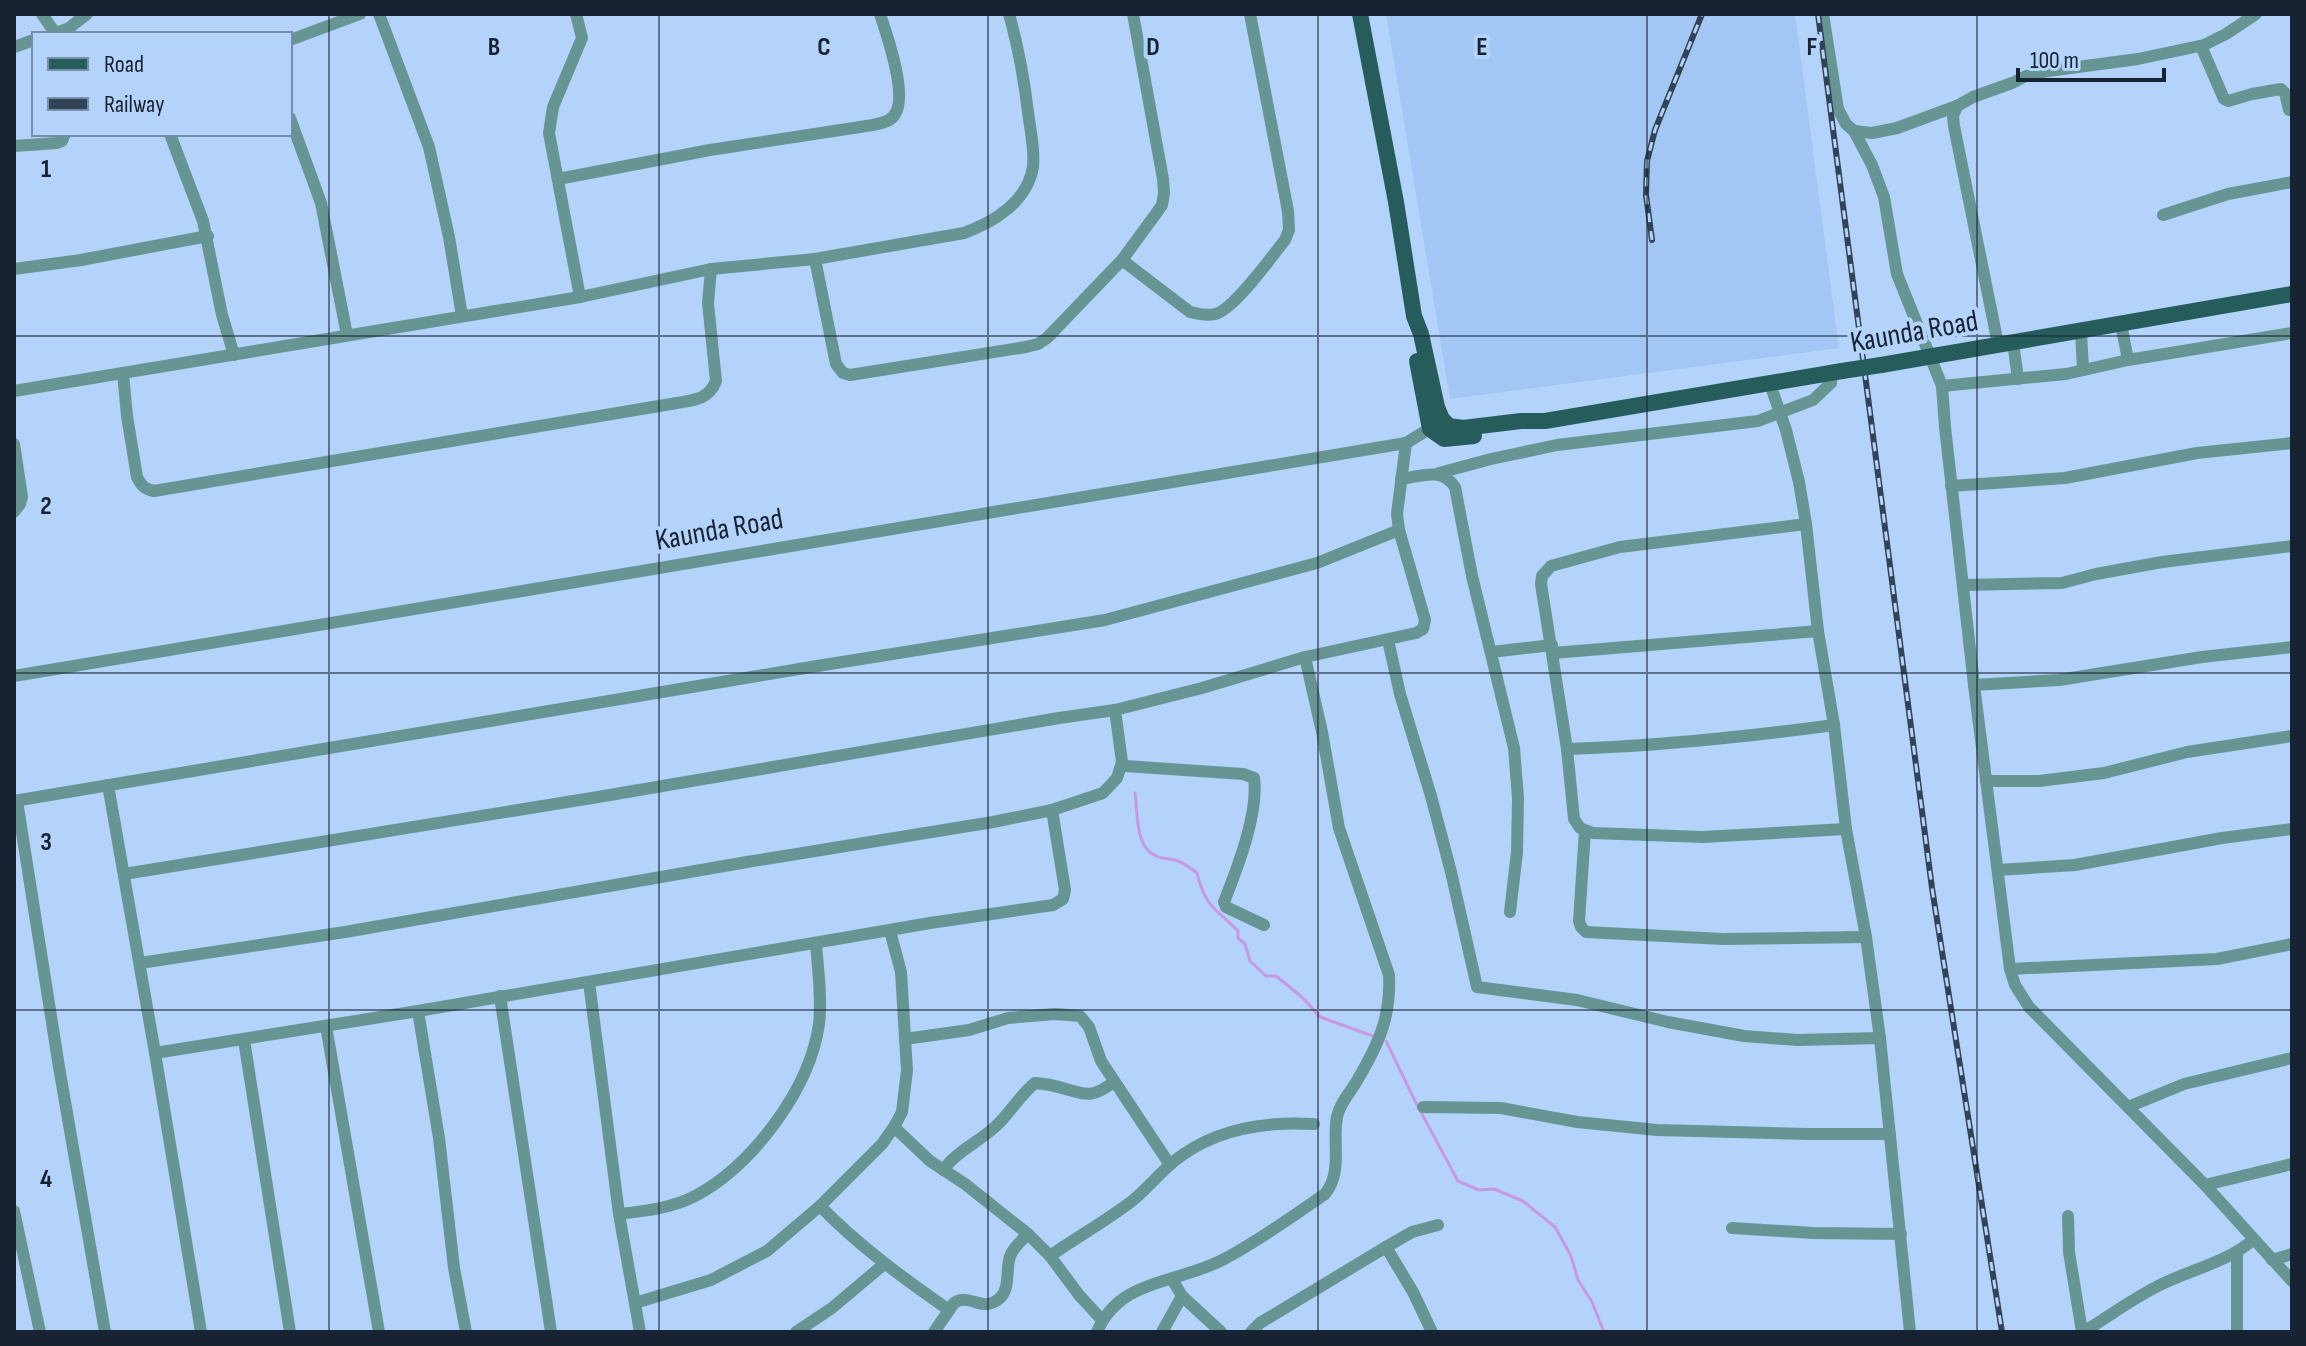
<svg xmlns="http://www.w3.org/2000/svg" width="2306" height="1346" font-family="'Sofia Sans Condensed',sans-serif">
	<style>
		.built { fill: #a3c7f4 }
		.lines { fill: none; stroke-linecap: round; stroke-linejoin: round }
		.stream { stroke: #c898e0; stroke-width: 3 }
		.minor { stroke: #669594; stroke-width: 12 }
		.major { stroke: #265d5c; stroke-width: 16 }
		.rail-casing { stroke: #334356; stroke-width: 6 }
		.rail { stroke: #b3d3fa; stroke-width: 3; stroke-dasharray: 9; stroke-linecap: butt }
		.major-bridge { stroke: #265d5c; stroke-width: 16 }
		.grid { fill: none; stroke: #172332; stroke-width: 2; stroke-opacity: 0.55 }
		.labels { text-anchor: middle; stroke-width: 8; stroke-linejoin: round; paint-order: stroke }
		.street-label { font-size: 30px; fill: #172332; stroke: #b3d3fa }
		.grid-label { font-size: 26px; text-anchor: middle; font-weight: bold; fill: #172332; stroke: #b3d3fa; stroke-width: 8; stroke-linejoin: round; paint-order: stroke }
	</style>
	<rect width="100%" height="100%" fill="#b3d3fa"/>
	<polygon class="built" points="1386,14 1795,14 1839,348 1450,399"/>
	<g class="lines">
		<g class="stream">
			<path d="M 1135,793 C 1138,813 1135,848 1156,856 C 1162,859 1168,858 1175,860 C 1183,862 1190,868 1197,873 C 1206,909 1215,907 1238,931 L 1238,938 L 1245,944 L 1250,961 L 1266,976 L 1276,976 L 1303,998 L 1320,1017 L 1373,1036"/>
			<polyline points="1386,1041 1415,1101 1458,1181 1479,1190 1494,1189 1523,1201 1555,1227 1571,1256 1578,1280 1592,1302 1604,1332"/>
		</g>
		<g class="minor">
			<polyline points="42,14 55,33"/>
			<polyline points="379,14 429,147 449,237 462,316"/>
			<polyline points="576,14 582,38 553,107 549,133 580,297"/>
			<polyline points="1823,14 1838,109 1846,124 1854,131 1872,165 1884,197 1897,274 1942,386 1945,427 1974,685 2010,969 2015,985 2029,1007 2205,1185 2292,1281"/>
			<polyline points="53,34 69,28 87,14"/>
			<polyline points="290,40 360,14"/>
			<polyline points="2201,46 2224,99 2228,101 2252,94 2281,89 2285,93 2289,110"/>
			<polyline points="14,47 34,40"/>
			<polyline points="1957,106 1953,116 1954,126 1998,344"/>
			<polyline points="290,118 321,203 347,335"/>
			<polyline points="1854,131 1872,133 1897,128 1957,106 1973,97 2012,83 2026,76 2048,71 2138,59 2204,45 2226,34 2256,14"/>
			<polyline points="170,134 203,221 222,315 234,355"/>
			<polyline points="14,146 57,143 62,141 65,134"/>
			<path d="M 558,179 L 710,150 L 873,125 C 881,123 891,122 895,114 C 908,95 887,35 880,14"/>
			<polyline points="2163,215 2228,194 2292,182"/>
			<polyline points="815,259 836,364 843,373 850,375 1026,347 1038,344 1047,338 1122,260 1155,215 1162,205 1164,193 1163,179 1133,14"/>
			<path d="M 1122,260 L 1190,312 C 1198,314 1207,316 1215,314 C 1233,311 1272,256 1285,240 L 1289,230 L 1288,211 L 1250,14"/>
			<polyline points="14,269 81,260 208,236"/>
			<polyline points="2121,324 2128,360"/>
			<polyline points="2081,331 2083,370"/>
			<polyline points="2013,342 2018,379"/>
			<path d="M 123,373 L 127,416 L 137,477 C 141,485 144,489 154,491 L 677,403 C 695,400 709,399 716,381 L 708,303 L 711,269"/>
			<polyline points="1770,384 1786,430 1799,482 1806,524 1818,631 1834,725 1846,829 1866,937 1880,1038 1910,1332"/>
			<polyline points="1942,386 2066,374 2128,360 2292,333"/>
			<path d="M 14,391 L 580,297 L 711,269 L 815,259 L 964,233 C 994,222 1027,202 1033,167 C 1035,149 1030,129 1028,112 C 1024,78 1018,46 1009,14"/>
			<polyline points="14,444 22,497 20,504 14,512"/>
			<polyline points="1439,473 1491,459 1557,445 1758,421 1813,400 1831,383 1832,373"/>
			<path d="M 1401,479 C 1421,476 1442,467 1455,487 L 1472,576 L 1514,748 L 1518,798 L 1517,852 L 1510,912"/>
			<polyline points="1951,486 2065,478 2197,453 2292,443"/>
			<polyline points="1806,524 1620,547 1551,566 1542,576 1541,584 1567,749 1574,819 1580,828 1593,833 1703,837 1846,829"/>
			<polyline points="1963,585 2062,583 2096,574 2162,562 2292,546"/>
			<polyline points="1388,640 1400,694 1431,796 1451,872 1477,987 1577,1000 1668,1022 1744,1036 1797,1040 1880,1038"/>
			<polyline points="1491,652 1552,645"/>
			<polyline points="1553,653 1818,631"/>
			<polyline points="14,676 1406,443 1434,426"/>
			<polyline points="1974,685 2059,680 2202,657 2292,647"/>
			<path d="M 1115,710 L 1122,762 L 1125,766 L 1243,774 L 1254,778 C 1259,813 1237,869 1224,902 L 1226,907 L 1264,925"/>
			<path d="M 1567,749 C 1657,746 1745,737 1834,725"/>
			<polyline points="1986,781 2039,781 2104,773 2187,752 2292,736"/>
			<polyline points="108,785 155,1053 201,1332"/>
			<polyline points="14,801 811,667 1105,620 1317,563 1399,530"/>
			<polyline points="17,801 59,1067 105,1332"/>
			<polyline points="1585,831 1579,921 1581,927 1586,932 1723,939 1866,937"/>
			<polyline points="1998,870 2075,865 2222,838 2292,829"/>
			<polyline points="124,874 598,797 1059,718 1115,710 1202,688 1305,657 1416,633 1423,629 1425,620 1399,530 1397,514 1406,443"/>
			<polyline points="140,963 345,932 747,862 993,822 1052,810 1103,793 1117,778 1122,762"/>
			<polyline points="2010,969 2217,959 2292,944"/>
			<polyline points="589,982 619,1214 640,1332"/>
			<polyline points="500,996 551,1332"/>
			<polyline points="418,1011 439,1138 454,1268 466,1332"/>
			<polyline points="326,1026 379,1332"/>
			<polyline points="905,1039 969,1030 1008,1018 1055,1014 1080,1016 1089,1027 1101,1061 1170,1165"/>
			<polyline points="244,1040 290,1332"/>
			<polyline points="155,1053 418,1011 930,923 1053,905 1063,899 1065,890 1052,810"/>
			<polyline points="1423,1107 1501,1108 1577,1122 1657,1130 1807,1134 1890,1134"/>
			<polyline points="2128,1107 2184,1084 2292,1058"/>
			<polyline points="894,1127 930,1161 965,1184 1028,1234 1050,1256 1079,1295 1102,1320"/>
			<path d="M 943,1170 C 957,1151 979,1142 996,1126 C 1010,1113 1020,1095 1035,1083 C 1041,1084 1048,1084 1054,1086 C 1083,1092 1087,1102 1114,1082"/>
			<polyline points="2205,1185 2292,1164"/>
			<path d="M 820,1206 C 859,1246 903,1278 949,1310"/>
			<polyline points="14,1211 40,1332"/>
			<path d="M 619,1214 C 646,1211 673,1208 697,1195 C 753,1164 810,1089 819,1024 C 822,998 818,970 816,944"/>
			<polyline points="2068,1216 2069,1252 2082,1332"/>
			<polyline points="1732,1228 1813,1233 1901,1234"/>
			<polyline points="1386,1247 1412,1232 1438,1225"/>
			<path d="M 1050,1256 C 1077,1237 1106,1221 1132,1201 C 1147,1189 1159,1174 1173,1162 C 1213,1129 1263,1121 1314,1124"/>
			<polyline points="2272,1260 2292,1254"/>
			<polyline points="1172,1279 1182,1296 1221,1332"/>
			<polyline points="635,1303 711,1280 767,1251 820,1206 882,1144 894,1127 902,1112 907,1070 901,972 890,931"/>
			<polyline points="796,1332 832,1308 883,1265"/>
			<path d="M 934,1332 L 954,1303 C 970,1293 980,1311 996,1301 C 1013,1291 1004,1268 1011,1254 C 1015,1246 1022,1240 1028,1234"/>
			<path d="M 1097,1332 C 1120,1277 1180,1284 1226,1258 C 1260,1240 1293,1216 1325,1194 C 1343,1172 1332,1142 1337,1117 C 1340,1102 1351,1092 1358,1079 C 1379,1043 1391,1017 1389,975 L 1339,828 L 1322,732 L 1305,657"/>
			<polyline points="1162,1332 1182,1296"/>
			<polyline points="1251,1332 1260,1323 1386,1247 1413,1292 1432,1332"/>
			<path d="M 2083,1332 C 2108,1317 2132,1299 2158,1286 C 2189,1270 2226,1263 2253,1240"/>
			<polyline points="2237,1332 2237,1253"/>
		</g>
		<g class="major">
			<polyline points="1360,14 1396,202 1414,316 1421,334 1437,407 1442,419 1449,426 1463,428 1521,421 1545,421 1842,371"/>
			<polyline points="1417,361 1430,429 1444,439 1474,436"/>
			<polyline points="1881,365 2292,294"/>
		</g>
		<defs>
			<g id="rail">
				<polyline points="1818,14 1932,888 2002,1332"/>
				<polyline points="1652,240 1646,195 1647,161 1655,130 1702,14"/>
			</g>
		</defs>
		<use href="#rail" class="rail-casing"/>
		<use href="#rail" class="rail"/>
		<polyline class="major-bridge" points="1842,371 1881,365"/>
	</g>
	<path class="grid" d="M 329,14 L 329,1332M 659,14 L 659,1332M 988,14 L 988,1332M 1318,14 L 1318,1332M 1647,14 L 1647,1332M 1977,14 L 1977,1332M 14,336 L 2292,336M 14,673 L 2292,673M 14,1010 L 2292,1010"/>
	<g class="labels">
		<g class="street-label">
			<text transform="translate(1914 331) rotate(-10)" y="10">Kaunda Road</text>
			<text transform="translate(719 529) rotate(-10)" y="10">Kaunda Road</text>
		</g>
	</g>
	<g class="grid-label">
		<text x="494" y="55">B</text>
		<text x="824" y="55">C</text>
		<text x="1153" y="55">D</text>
		<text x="1482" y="55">E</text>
		<text x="1812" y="55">F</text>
		<text x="46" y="177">1</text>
		<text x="46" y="514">2</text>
		<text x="46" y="850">3</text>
		<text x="46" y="1187">4</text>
	</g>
	<rect width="2306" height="1346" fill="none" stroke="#172332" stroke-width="32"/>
	<rect x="32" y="32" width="260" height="104" fill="#b3d3fa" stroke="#758daa" stroke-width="2"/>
	<rect x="48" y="58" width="40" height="12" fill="#265d5c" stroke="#758daa" stroke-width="2"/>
	<text x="104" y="72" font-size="24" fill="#172332">Road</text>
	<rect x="48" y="98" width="40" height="12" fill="#334356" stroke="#758daa" stroke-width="2"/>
	<text x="104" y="112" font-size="24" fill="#172332">Railway</text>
	<path d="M2018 68v12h146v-12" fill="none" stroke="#172332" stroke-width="4"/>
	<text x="2030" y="68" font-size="24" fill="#172332" stroke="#b3d3fa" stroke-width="6" paint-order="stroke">100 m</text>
</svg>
